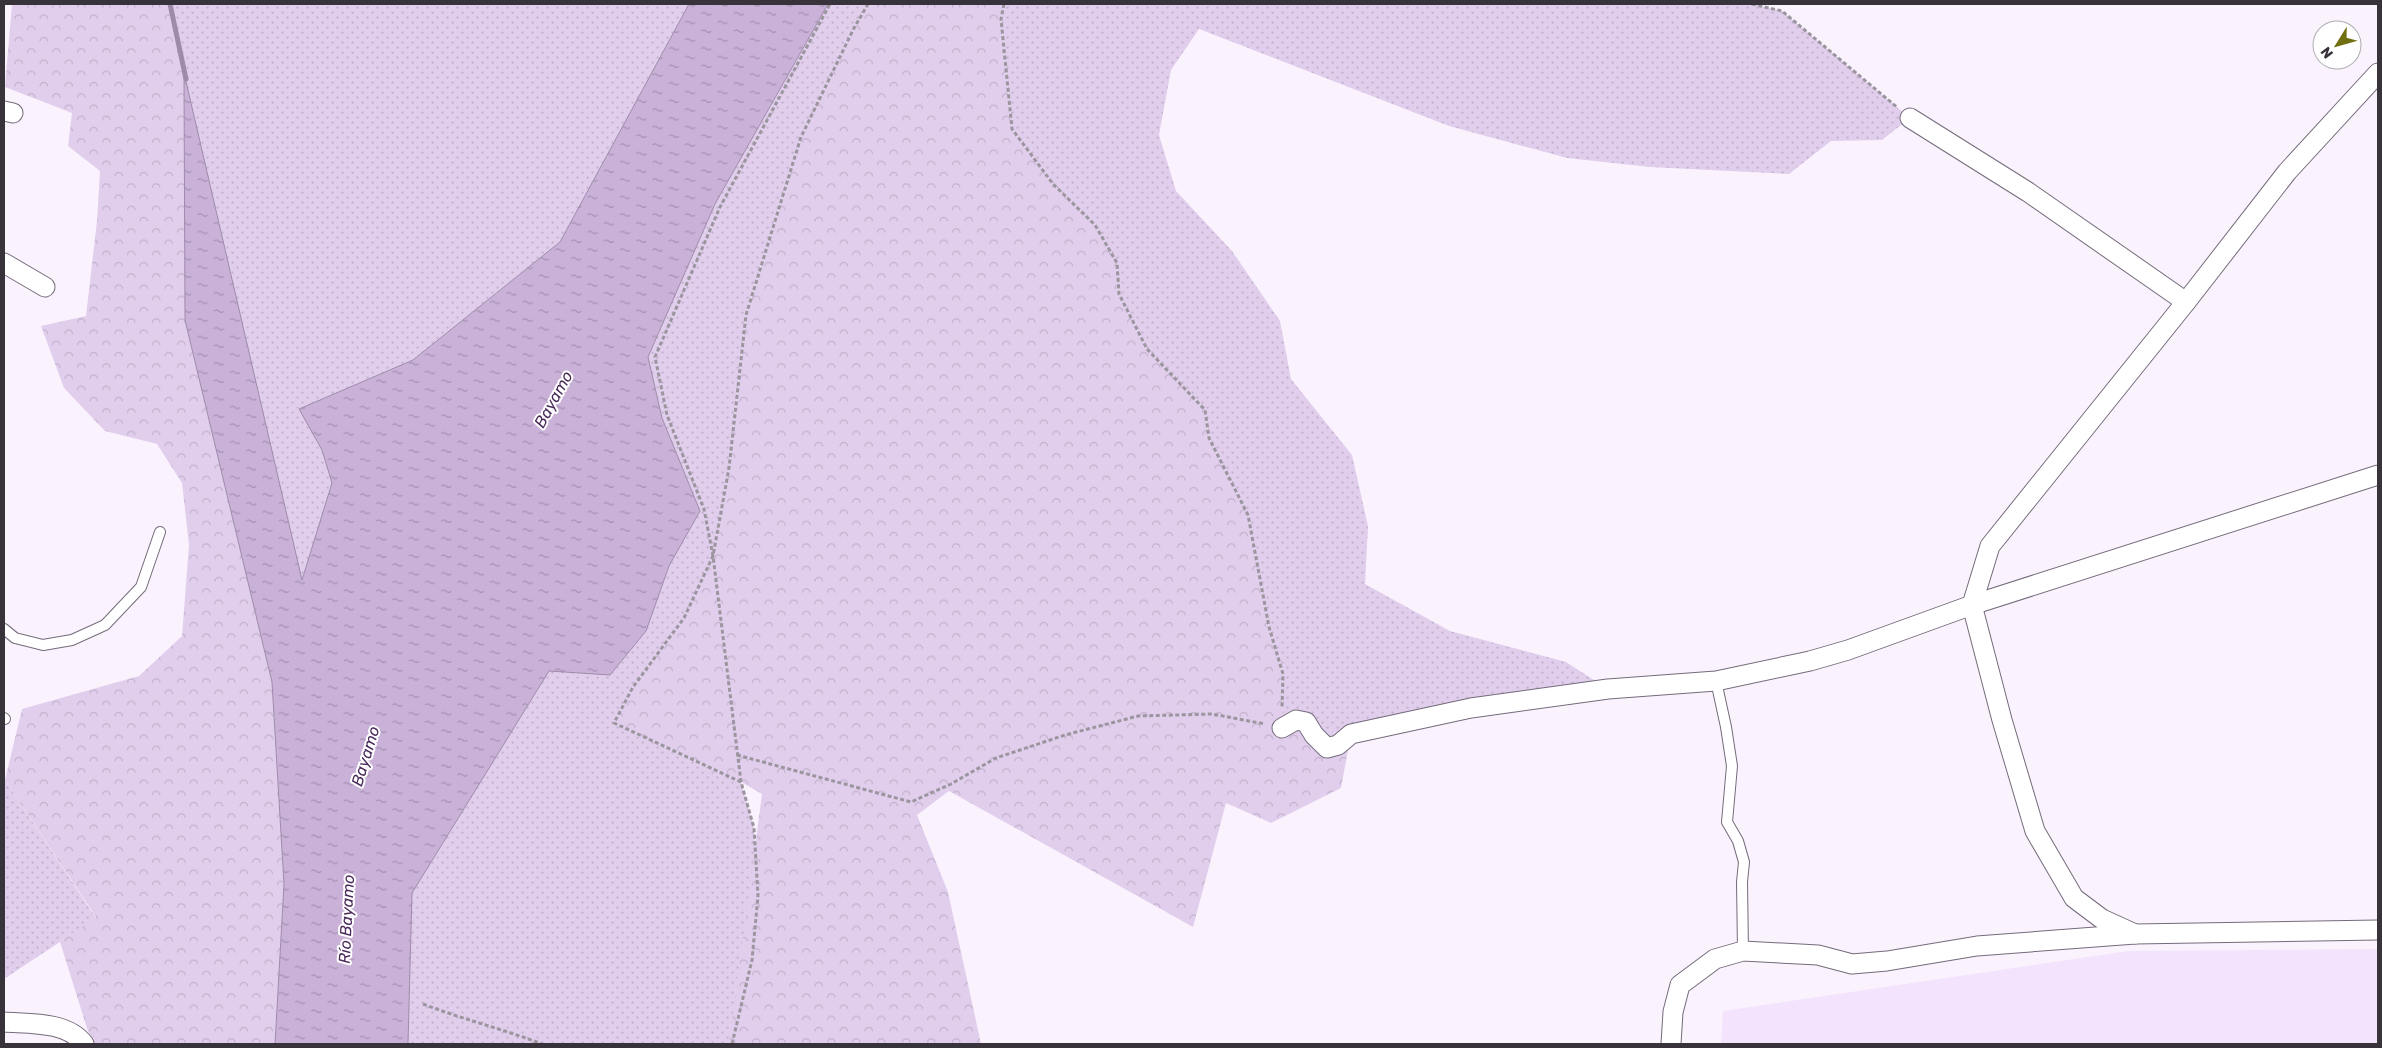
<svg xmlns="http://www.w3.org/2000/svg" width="2382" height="1048" font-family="Rubik,sans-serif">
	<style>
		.built { fill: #f3e3fc }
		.grass { fill: url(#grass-dots) }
		.forest { fill: url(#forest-crowns) }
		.water { fill: url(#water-ripples); stroke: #9e8ba9 }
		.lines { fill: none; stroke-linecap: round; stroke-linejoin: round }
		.stream { stroke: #9e8ba9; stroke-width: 5 }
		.service-casing { stroke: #756b7b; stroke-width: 12 }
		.minor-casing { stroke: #756b7b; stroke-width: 21 }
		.path { stroke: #9b959e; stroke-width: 3; stroke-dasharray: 4 2.5; stroke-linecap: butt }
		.service { stroke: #fff; stroke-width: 10 }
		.minor { stroke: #fff; stroke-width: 19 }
		.labels { text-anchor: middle; stroke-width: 4; stroke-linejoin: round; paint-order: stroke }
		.water-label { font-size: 16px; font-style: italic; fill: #49295a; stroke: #fff }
	</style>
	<defs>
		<pattern id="grass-dots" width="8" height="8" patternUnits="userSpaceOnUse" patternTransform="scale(1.25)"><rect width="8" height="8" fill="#e1ceed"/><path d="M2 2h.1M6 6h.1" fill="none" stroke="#c2b1cc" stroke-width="1.8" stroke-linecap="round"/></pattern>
		<pattern id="forest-crowns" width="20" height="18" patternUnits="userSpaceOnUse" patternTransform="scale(1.25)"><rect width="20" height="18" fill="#e1ceed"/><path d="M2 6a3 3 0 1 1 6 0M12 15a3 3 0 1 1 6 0" fill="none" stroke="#c2b1cc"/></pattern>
		<pattern id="water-ripples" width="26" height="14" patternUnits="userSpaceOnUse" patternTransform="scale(1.25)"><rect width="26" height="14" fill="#c9b1d8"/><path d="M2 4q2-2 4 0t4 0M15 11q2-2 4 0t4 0" fill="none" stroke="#a491b0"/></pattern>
	</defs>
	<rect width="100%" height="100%" fill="#faf3fe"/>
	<polygon class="built" points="2378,949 2378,1044 1721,1044 1723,1011 2128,951"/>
	<g class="grass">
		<polygon points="170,4 689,4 560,242 413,360 299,409 322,450 332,483 302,581 262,451"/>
		<polygon points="828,4 868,4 854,28 801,137 746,314 729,468 713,556 684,618 633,687 614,723 741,782 754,828 758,896 732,1044 408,1044 412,893 549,671 610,675 646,631 669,566 700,511 662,418 648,357 715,204"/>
		<polygon points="1004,4 1752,4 1782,11 1910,118 1882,140 1831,141 1789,174 1650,167 1567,158 1449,126 1199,29 1171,70 1159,135 1176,191 1232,251 1280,321 1291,379 1352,455 1368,526 1365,584 1450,631 1566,662 1608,689 1351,734 1282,728 1283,674 1269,627 1248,515 1209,438 1205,410 1147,349 1119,294 1116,263 1095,225 1053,184 1012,129 1001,19"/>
		<polygon points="5,780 96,918 4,979 4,781"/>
	</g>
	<g class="forest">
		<polygon points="12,4 170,4 184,73 185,320 272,682 284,884 275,1044 92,1044 60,942 96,917 5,780 22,709 139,676 182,636 189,545 182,483 157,444 105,431 64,388 41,326 86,316 97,221 100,171 68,146 72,113 5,87"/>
		<polygon points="868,4 1004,4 1001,19 1012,129 1053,184 1095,225 1117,263 1119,294 1147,349 1205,410 1209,438 1248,515 1269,627 1283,674 1282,727 1351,734 1341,788 1271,823 1226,803 1193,927 949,791 917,815 948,892 981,1044 729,1044 762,794 741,782 614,723 633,687 684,618 713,556 729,468 746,315 801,137 854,28"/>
	</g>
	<polygon class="water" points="689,4 828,4 715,204 648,357 662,418 700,511 669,566 646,631 610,675 549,671 412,893 408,1044 275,1044 284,884 272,682 185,320 184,73 302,580 332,483 322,450 299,409 413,360 560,242"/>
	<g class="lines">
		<polyline class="stream" points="170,4 186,79"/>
		<defs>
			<g id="service">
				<polyline points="4,629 15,638 43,645 72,640 105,625 141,587 160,532"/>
				<polyline points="1716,681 1726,727 1732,766 1727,822 1738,841 1744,862 1742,882 1743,951"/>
				<polyline points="4,718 5,719"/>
			</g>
			<g id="minor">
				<polyline points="4,111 13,113"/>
				<polyline points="1910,118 2028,192 2186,302"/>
				<polyline points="4,263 45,287"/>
				<polyline points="1282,728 1296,720 1306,722 1314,735 1327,748 1338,745 1351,734 1471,708 1608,689 1716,681 1810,661 1848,650 1972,605 2378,475"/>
				<polyline points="2135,934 2102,919 2074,898 2035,831 2002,720 1972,605 1990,546 2186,302 2287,172 2378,73"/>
				<path d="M 4,1022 C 29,1024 67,1021 84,1044"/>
				<polyline points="1671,1044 1673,1012 1680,985 1715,959 1743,951 1818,955 1852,964 1887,961 1977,946 2135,934 2378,930"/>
			</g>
		</defs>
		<use href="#service" class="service-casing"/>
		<use href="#minor" class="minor-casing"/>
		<g class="path">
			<polyline points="1004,4 1001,19 1012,129 1053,184 1095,225 1117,263 1119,294 1147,349 1205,410 1209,438 1248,515 1269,627 1283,674 1282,707"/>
			<polyline points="1752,4 1782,11 1898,108"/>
			<polyline points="737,755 911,802 951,784 996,758 1065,735 1138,716 1212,714 1265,724"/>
			<polyline points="741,782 614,723 633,687 684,618 713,556 729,468 746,315 801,137 854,28 868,4"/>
			<path d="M 423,1004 C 462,1019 503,1029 542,1044"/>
			<polyline points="732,1044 752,960 758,896 754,828 741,782 713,556 704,509 667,415 655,357 720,207 830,4"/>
		</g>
		<use href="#service" class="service"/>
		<use href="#minor" class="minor"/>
	</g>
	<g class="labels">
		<g class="water-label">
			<text transform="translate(553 399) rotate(-61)" y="6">Bayamo</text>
			<text transform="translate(365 756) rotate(-73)" y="6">Bayamo</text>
			<text transform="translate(346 919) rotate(-87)" y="6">Río Bayamo</text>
		</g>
	</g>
	<rect width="2382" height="1048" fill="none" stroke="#38333a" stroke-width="10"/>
	<g transform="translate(2337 45) rotate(233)"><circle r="24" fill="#ffffff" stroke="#afadb0"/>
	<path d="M0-4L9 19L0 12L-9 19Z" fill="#706f11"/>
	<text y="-8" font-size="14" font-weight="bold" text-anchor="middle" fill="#38333a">N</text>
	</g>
</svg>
